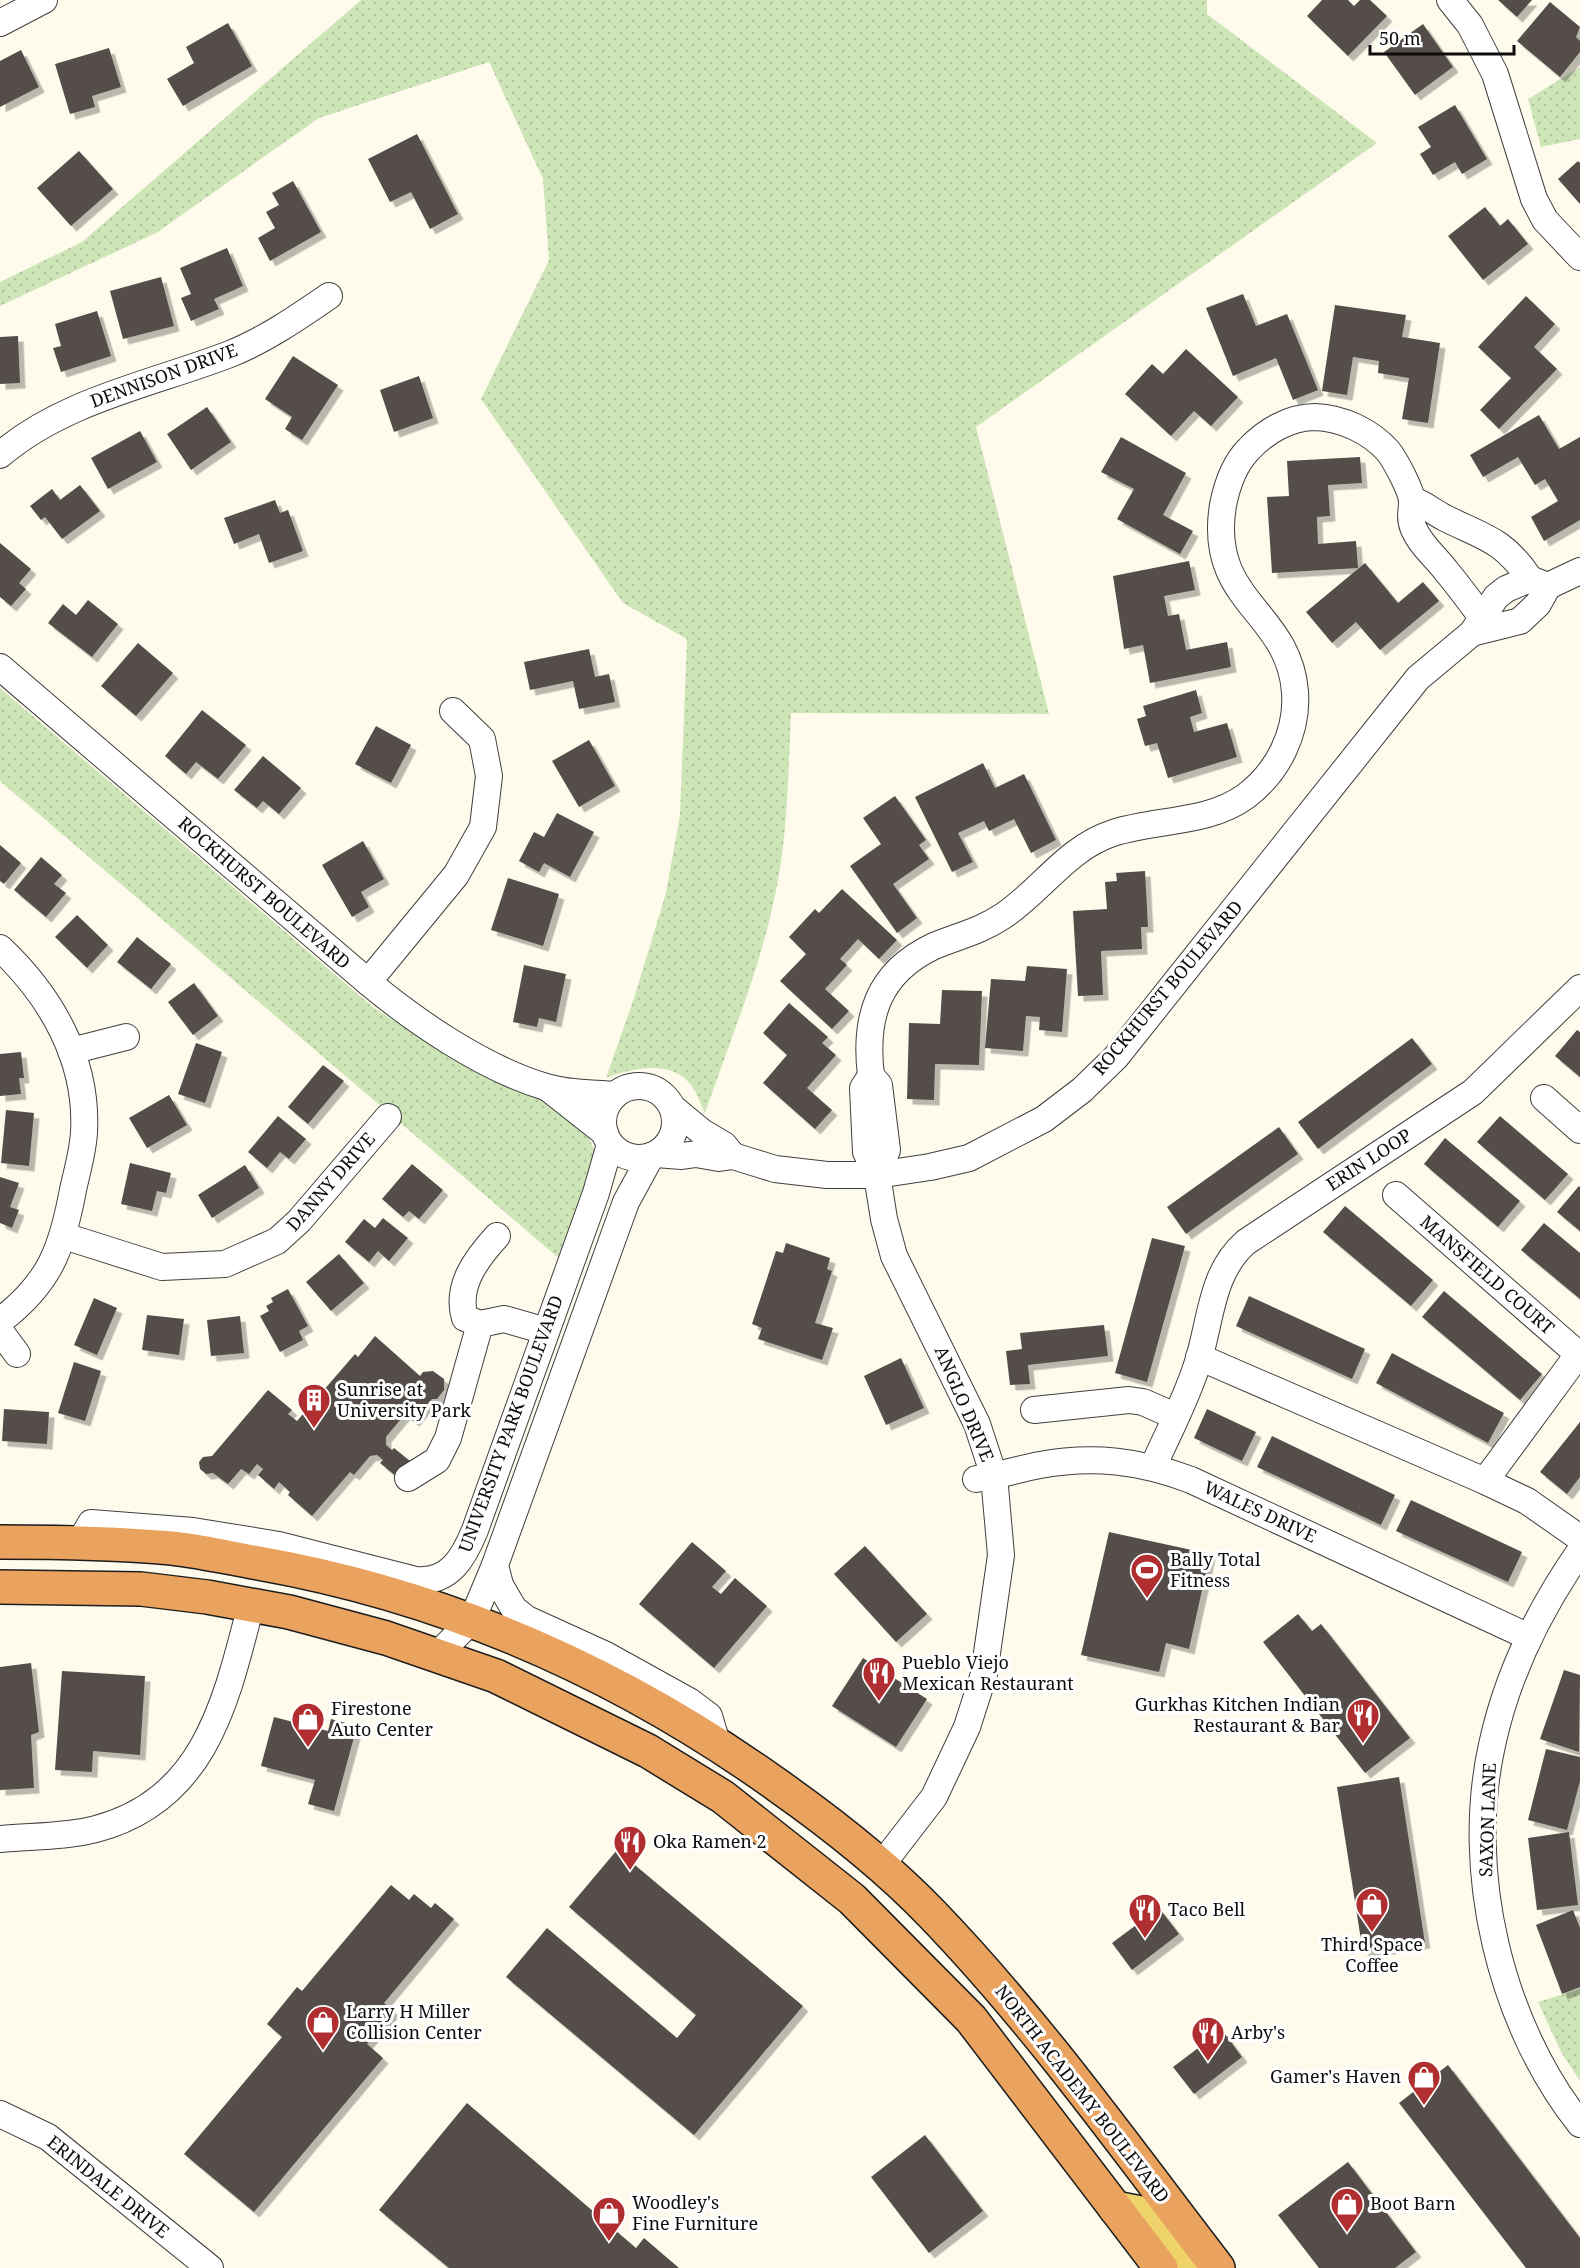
<svg xmlns="http://www.w3.org/2000/svg" width="1580" height="2268" font-family="'Noto Serif',serif">
	<style>
		.green { fill: url(#green-dots) }
		.building { fill: #544e49; filter: url(#shadow) }
		.lines { fill: none; stroke-linecap: round; stroke-linejoin: round }
		.minor-casing { stroke: #3f3f3f; stroke-width: 28 }
		.major-casing { stroke: #1d1d1d; stroke-width: 36 }
		.highway-casing { stroke: #1d1d1d; stroke-width: 36 }
		.minor { stroke: #fff; stroke-width: 26 }
		.major { stroke: #eed36b; stroke-width: 33 }
		.highway { stroke: #eaa35e; stroke-width: 33 }
		.labels { text-anchor: middle; stroke-width: 6; stroke-linejoin: round; paint-order: stroke }
		.street-label { font-size: 18px; fill: #0c0c0c; stroke: #fff }
		.poi-label { font-size: 18px; fill: #0c0c0c; stroke: #fff; text-anchor: start }
	</style>
	<defs>
		<pattern id="green-dots" width="8" height="8" patternUnits="userSpaceOnUse" patternTransform="scale(1.5)"><rect width="8" height="8" fill="#cee5b8"/><path d="M2 2h.1M6 6h.1" fill="none" stroke="#b0c39d" stroke-width="1.8" stroke-linecap="round"/></pattern>
		<filter id="shadow"><feDropShadow dx="5.5" dy="5.5" stdDeviation="0" flood-color="#0004"/></filter>
	</defs>
	<rect width="100%" height="100%" fill="#fefbec"/>
	<g class="green">
		<path d="M 361,0 L 1207,0 L 1207,14 L 1377,143 L 976,427 L 1049,714 L 791,713 C 788,776 788,838 774,900 C 759,972 729,1043 705,1113 C 701,1106 699,1098 695,1091 C 677,1058 634,1067 606,1078 L 634,998 L 666,893 L 680,815 L 687,639 L 623,603 L 481,399 L 549,260 L 543,179 L 489,62 L 319,118 L 156,233 L 0,306 L 0,282 L 82,242 Z"/>
		<polygon points="1580,67 1580,139 1541,147 1528,99"/>
		<polygon points="0,688 374,1008 465,1065 567,1111 583,1123 597,1157 561,1260 0,781"/>
		<polygon points="1580,1989 1580,2081 1561,2052 1538,2002"/>
	</g>
	<g class="building">
		<polygon points="1322,0 1348,0 1354,6 1360,0 1370,0 1387,16 1348,56 1307,16"/>
		<polygon points="1498,0 1532,0 1517,17"/>
		<polygon points="1550,2 1580,27 1576,37 1580,41 1580,52 1560,77 1517,41"/>
		<polygon points="228,23 252,66 183,106 167,79 194,63 186,47"/>
		<polygon points="1423,24 1453,67 1415,95 1384,52"/>
		<polygon points="109,48 121,87 92,96 95,107 70,114 55,64"/>
		<polygon points="21,50 39,87 0,107 0,61"/>
		<polygon points="1455,105 1487,159 1462,174 1455,162 1433,175 1420,154 1431,147 1418,127"/>
		<polygon points="417,134 458,214 430,229 411,192 390,202 368,159"/>
		<polygon points="79,151 113,189 71,226 37,188"/>
		<polygon points="1578,161 1580,163 1580,204 1558,179"/>
		<polygon points="293,181 321,232 270,261 258,238 275,228 266,212 279,205 272,193"/>
		<polygon points="1485,207 1500,226 1508,219 1528,244 1483,280 1448,236"/>
		<polygon points="227,248 243,286 214,299 219,309 191,321 181,298 191,294 180,268"/>
		<polygon points="161,277 174,326 123,339 110,291"/>
		<polygon points="1243,294 1256,326 1287,314 1318,390 1293,400 1276,358 1233,376 1206,308"/>
		<polygon points="1526,296 1555,324 1534,347 1557,369 1499,429 1480,410 1511,378 1478,347"/>
		<polygon points="1335,305 1406,315 1402,337 1440,343 1428,423 1402,419 1409,378 1378,373 1379,361 1353,357 1347,395 1322,391"/>
		<polygon points="97,311 111,356 61,372 53,348 61,346 55,324"/>
		<polygon points="18,336 20,383 0,384 0,337"/>
		<polygon points="1186,349 1238,397 1211,426 1194,411 1171,436 1125,394 1152,364 1163,374"/>
		<polygon points="293,356 338,385 302,440 285,429 292,417 265,399"/>
		<polygon points="419,376 433,418 394,432 380,390"/>
		<polygon points="207,407 231,442 191,470 167,434"/>
		<polygon points="1539,415 1559,449 1580,437 1580,520 1544,541 1531,517 1558,501 1545,479 1535,485 1518,457 1483,477 1470,455"/>
		<polygon points="140,431 157,462 108,489 91,458"/>
		<polygon points="1121,437 1186,473 1163,515 1193,531 1180,554 1117,519 1134,489 1101,472"/>
		<polygon points="1360,457 1362,483 1328,485 1330,516 1317,517 1318,544 1356,541 1358,568 1272,573 1267,497 1289,496 1287,461"/>
		<polygon points="80,485 100,511 62,539 45,517 41,520 30,506 52,489 60,500"/>
		<polygon points="275,500 280,513 288,510 303,551 269,563 259,534 234,544 224,518"/>
		<polygon points="0,543 31,569 19,583 26,589 11,606 0,597"/>
		<polygon points="1189,561 1195,590 1164,596 1168,616 1179,614 1186,650 1227,642 1231,667 1150,683 1143,645 1124,649 1113,576"/>
		<polygon points="1365,563 1398,603 1423,582 1439,601 1380,650 1356,622 1332,643 1306,612"/>
		<polygon points="88,600 118,624 92,657 48,623 63,604 76,615"/>
		<polygon points="138,643 173,673 136,716 101,686"/>
		<polygon points="589,649 595,677 609,674 615,702 579,709 573,681 530,690 524,662"/>
		<polygon points="1196,690 1202,713 1190,717 1194,732 1227,723 1237,757 1168,778 1157,743 1145,746 1137,719 1146,716 1143,706"/>
		<polygon points="202,710 246,745 218,779 196,762 186,774 165,756"/>
		<polygon points="376,726 411,745 391,783 355,764"/>
		<polygon points="589,740 615,786 579,807 552,761"/>
		<polygon points="263,756 301,788 279,814 263,801 257,808 234,790"/>
		<polygon points="983,763 995,788 1024,774 1056,840 1031,853 1014,819 989,831 984,821 958,833 973,862 952,872 915,797"/>
		<polygon points="895,796 926,840 919,845 929,859 893,884 917,918 897,933 850,866 881,844 863,818"/>
		<polygon points="557,813 594,832 570,877 544,863 539,872 519,861 534,832 544,837"/>
		<polygon points="363,841 384,879 361,892 369,907 352,917 322,865"/>
		<polygon points="0,845 21,863 4,884 0,881"/>
		<polygon points="41,857 62,875 54,884 66,893 46,917 14,890"/>
		<polygon points="1145,871 1148,927 1141,927 1142,949 1101,951 1103,995 1078,996 1073,911 1107,909 1105,882 1117,881 1116,873"/>
		<polygon points="508,878 559,894 543,946 491,930"/>
		<polygon points="842,889 897,940 879,959 858,939 840,959 847,965 825,989 849,1011 832,1029 780,981 806,954 789,937 815,909 819,913"/>
		<polygon points="77,915 108,945 87,968 55,937"/>
		<polygon points="137,937 171,964 151,989 117,962"/>
		<polygon points="524,965 566,974 556,1022 539,1018 537,1027 513,1022"/>
		<polygon points="1027,966 1067,969 1062,1032 1039,1030 1040,1017 1026,1016 1023,1051 985,1048 991,979 1025,981"/>
		<polygon points="194,983 218,1016 193,1035 168,1002"/>
		<polygon points="942,990 982,991 979,1065 935,1064 934,1100 907,1099 909,1023 940,1024"/>
		<polygon points="789,1003 828,1037 822,1043 836,1055 807,1088 832,1110 815,1129 763,1083 787,1055 763,1033"/>
		<polygon points="1577,1030 1580,1032 1580,1077 1555,1056"/>
		<polygon points="1412,1038 1432,1064 1318,1149 1298,1122"/>
		<polygon points="196,1043 222,1052 205,1103 178,1094"/>
		<polygon points="21,1052 24,1078 19,1078 21,1094 0,1096 0,1054"/>
		<polygon points="323,1065 344,1081 308,1124 288,1107"/>
		<polygon points="169,1095 187,1125 147,1148 129,1118"/>
		<polygon points="6,1110 34,1113 29,1166 1,1163"/>
		<polygon points="278,1116 306,1139 289,1159 280,1152 267,1168 248,1152"/>
		<polygon points="1500,1116 1568,1174 1545,1200 1477,1142"/>
		<polygon points="1279,1127 1298,1154 1186,1234 1167,1207"/>
		<polygon points="1445,1138 1520,1201 1498,1227 1424,1164"/>
		<polygon points="130,1163 171,1173 166,1193 157,1191 152,1211 121,1204"/>
		<polygon points="412,1164 443,1190 419,1219 409,1211 403,1217 382,1199"/>
		<polygon points="245,1165 259,1188 212,1218 198,1195"/>
		<polygon points="0,1177 19,1183 10,1207 19,1210 12,1228 0,1223"/>
		<polygon points="1579,1186 1580,1187 1580,1231 1557,1212"/>
		<polygon points="1345,1206 1433,1280 1411,1306 1323,1232"/>
		<polygon points="383,1218 408,1238 389,1261 378,1251 369,1262 345,1242 364,1219 375,1228"/>
		<polygon points="1544,1223 1580,1253 1580,1299 1521,1250"/>
		<polygon points="1152,1238 1185,1246 1147,1382 1115,1373"/>
		<polygon points="786,1243 830,1258 827,1269 832,1271 815,1323 833,1328 822,1360 758,1339 762,1328 752,1324 776,1251 783,1253"/>
		<polygon points="339,1254 364,1283 331,1311 306,1282"/>
		<polygon points="288,1289 308,1326 299,1331 303,1340 280,1352 260,1316 269,1311 266,1306 273,1302 271,1298"/>
		<polygon points="1444,1291 1542,1374 1520,1400 1422,1317"/>
		<polygon points="1249,1296 1365,1349 1352,1379 1236,1326"/>
		<polygon points="94,1298 117,1308 97,1355 74,1345"/>
		<polygon points="147,1315 184,1319 179,1355 142,1350"/>
		<polygon points="240,1316 244,1353 211,1356 207,1320"/>
		<polygon points="1104,1325 1108,1356 1028,1365 1030,1384 1010,1385 1006,1351 1022,1349 1020,1333"/>
		<polygon points="375,1336 420,1376 423,1372 433,1371 444,1379 444,1390 437,1399 432,1399 414,1421 405,1414 386,1437 386,1445 392,1450 394,1448 410,1461 397,1477 380,1463 383,1460 377,1455 370,1456 354,1475 350,1472 312,1516 288,1495 290,1492 279,1482 274,1489 258,1475 263,1469 257,1464 249,1474 241,1469 228,1484 213,1473 206,1474 200,1469 199,1462 203,1457 212,1456 268,1390 292,1410 288,1414 297,1421 355,1354 358,1357"/>
		<polygon points="1392,1353 1504,1413 1488,1443 1376,1383"/>
		<polygon points="901,1358 924,1408 886,1425 864,1376"/>
		<polygon points="74,1362 101,1371 85,1421 58,1413"/>
		<polygon points="4,1409 49,1412 47,1444 2,1441"/>
		<polygon points="1207,1409 1256,1432 1242,1461 1194,1438"/>
		<polygon points="1580,1422 1580,1477 1567,1494 1540,1472"/>
		<polygon points="1272,1436 1395,1495 1381,1525 1257,1467"/>
		<polygon points="1411,1500 1522,1552 1508,1582 1396,1531"/>
		<polygon points="1109,1532 1210,1554 1189,1649 1166,1643 1159,1672 1081,1655"/>
		<polygon points="692,1542 726,1571 712,1587 721,1594 735,1578 767,1606 714,1668 639,1604"/>
		<polygon points="865,1546 927,1614 896,1642 834,1574"/>
		<polygon points="1298,1614 1312,1631 1321,1624 1410,1738 1365,1773 1263,1642"/>
		<polygon points="863,1658 927,1699 896,1747 832,1706"/>
		<polygon points="31,1663 39,1732 31,1735 34,1788 0,1790 0,1667"/>
		<polygon points="1564,1670 1580,1675 1579,1752 1540,1739"/>
		<polygon points="62,1671 145,1676 140,1755 93,1751 92,1772 55,1770"/>
		<polygon points="274,1717 328,1731 331,1719 357,1726 334,1811 308,1804 315,1780 261,1766"/>
		<polygon points="1546,1749 1580,1757 1580,1781 1567,1830 1528,1820"/>
		<polygon points="1399,1777 1425,1943 1363,1953 1337,1787"/>
		<polygon points="1569,1832 1578,1905 1537,1910 1528,1838"/>
		<polygon points="617,1850 803,2006 694,2135 506,1977 547,1928 677,2038 696,2015 569,1907"/>
		<polygon points="391,1885 409,1900 414,1894 431,1908 435,1903 454,1919 384,2003 394,2011 367,2044 383,2058 254,2212 184,2154 282,2037 267,2024 297,1987 302,1991"/>
		<polygon points="1159,1908 1179,1934 1132,1970 1112,1943"/>
		<polygon points="1573,1910 1580,1928 1580,1987 1562,1994 1536,1925"/>
		<polygon points="1222,2030 1242,2057 1194,2094 1173,2067"/>
		<polygon points="1448,2065 1580,2238 1580,2268 1526,2268 1399,2103"/>
		<polygon points="467,2103 636,2248 644,2238 679,2268 449,2268 379,2210"/>
		<polygon points="925,2135 983,2211 929,2253 871,2177"/>
		<polygon points="1348,2162 1416,2252 1395,2268 1319,2268 1278,2215"/>
	</g>
	<g class="lines">
		<defs>
			<g id="minor">
				<polyline points="1450,0 1470,25 1495,74 1534,199 1545,220 1580,257"/>
				<polyline points="0,23 44,0"/>
				<path d="M 0,455 C 64,400 152,384 230,354 C 265,340 297,318 329,296"/>
				<path d="M 1412,500 C 1425,504 1433,512 1445,518 C 1485,538 1503,539 1530,579"/>
				<polyline points="1472,633 1520,621 1538,604 1548,586 1580,571"/>
				<path d="M 0,667 L 368,982 C 417,1023 485,1069 546,1087 C 568,1094 593,1093 615,1095"/>
				<path d="M 0,948 C 51,996 88,1060 84,1132 C 83,1152 77,1171 73,1190 C 62,1249 50,1283 0,1321"/>
				<polyline points="368,982 456,875 483,827 489,776 482,739 453,711"/>
				<polyline points="71,1051 126,1037"/>
				<polyline points="871,1076 863,1088 866,1152 877,1175 884,1219 894,1256 977,1424 994,1476 1001,1555 984,1674 967,1727 934,1797 880,1867"/>
				<circle cx="639" cy="1122" r="36"/>
				<polyline points="548,1088 605,1133"/>
				<polyline points="1544,1098 1580,1130"/>
				<polyline points="673,1108 702,1132 724,1145 733,1156"/>
				<polyline points="656,1154 682,1156 696,1154 719,1158 733,1156 775,1169 827,1175 877,1175 930,1167 969,1158 1044,1119 1082,1090 1116,1057 1418,678 1472,633 1496,597 1506,589 1530,579 1548,586"/>
				<polyline points="651,1156 626,1202 495,1565 500,1585 514,1609 527,1619 606,1655 689,1701 709,1716 717,1743"/>
				<path d="M 877,1175 L 887,1150 L 879,1085 L 871,1076 C 864,1018 877,973 934,946 C 958,936 981,931 1003,916 C 1042,890 1067,848 1113,833 C 1156,819 1208,824 1246,796 C 1278,772 1298,732 1295,692 C 1289,610 1207,603 1223,505 C 1227,485 1234,464 1249,449 C 1266,431 1290,417 1315,417 C 1342,418 1370,431 1388,451 C 1395,460 1412,491 1412,502 C 1412,512 1409,517 1413,527 C 1420,545 1436,557 1447,572 C 1459,586 1470,602 1482,617"/>
				<polyline points="1396,1195 1578,1354"/>
				<polyline points="64,1236 162,1267 225,1264 277,1241 299,1221 388,1117"/>
				<path d="M 480,1324 L 465,1318 C 455,1286 477,1258 497,1236"/>
				<polyline points="0,1331 17,1354"/>
				<polyline points="1199,1357 1485,1481 1580,1352"/>
				<polyline points="1034,1410 1129,1400 1143,1402 1175,1416"/>
				<path d="M 1153,1467 C 1168,1433 1186,1400 1197,1365 C 1211,1323 1210,1273 1246,1242 L 1473,1092 L 1580,988"/>
				<polyline points="408,1478 437,1460 448,1438 480,1324 504,1319 546,1331"/>
				<path d="M 976,1479 C 997,1476 1018,1469 1040,1465 C 1093,1455 1141,1461 1191,1480 L 1529,1637"/>
				<polyline points="1485,1481 1527,1501 1580,1538"/>
				<path d="M 80,1542 L 91,1523 L 193,1531 L 279,1545 L 416,1580 C 450,1583 464,1557 475,1530 L 596,1193 L 610,1144"/>
				<path d="M 1580,1551 C 1539,1610 1507,1675 1492,1745 C 1464,1871 1500,2023 1580,2124"/>
				<polyline points="437,1655 472,1620 495,1565"/>
				<path d="M 0,1839 C 31,1836 66,1837 96,1829 C 205,1800 226,1702 251,1605"/>
				<polyline points="0,2114 48,2137 210,2268"/>
			</g>
			<polyline id="major" points="1115,2208 1141,2213 1152,2219 1190,2268"/>
			<g id="highway">
				<path d="M 0,1542 C 57,1542 114,1543 172,1548 C 199,1551 226,1557 253,1562 C 444,1595 619,1672 777,1785 C 831,1823 885,1865 932,1914 C 1037,2023 1125,2147 1218,2268"/>
				<polyline points="0,1587 141,1589 207,1597 289,1612 386,1638 496,1676 648,1751 723,1797 852,1899 971,2019 1161,2268"/>
			</g>
		</defs>
		<use href="#minor" class="minor-casing"/>
		<use href="#major" class="major-casing"/>
		<use href="#highway" class="highway-casing"/>
		<use href="#minor" class="minor"/>
		<use href="#major" class="major"/>
		<use href="#highway" class="highway"/>
	</g>
	<defs>
		<symbol id="building-pin" viewBox="-11 -11 22 30"><path d="M0 17L-7.5 6A9.5 9.5 0 1 1 7.5 6Z" fill="#b12e30" stroke="#fff"/><path d="M-4-6H4V6H1V3H-1V6H-4ZM-2.5-4.3h1.7v1.8h-1.7ZM.8-4.3h1.7v1.8H.8ZM-2.5-1h1.7V.8h-1.7ZM.8-1h1.7V.8H.8Z" fill="#fff"/></symbol>
		<symbol id="stadium-pin" viewBox="-11 -11 22 30"><path d="M0 17L-7.5 6A9.5 9.5 0 1 1 7.5 6Z" fill="#b12e30" stroke="#fff"/><path d="M0-5a6.5 5 0 1 0 0 10a6.5 5 0 1 0 0-10ZM-3.5-1.8h7v3.6h-7Z" fill="#fff"/></symbol>
		<symbol id="restaurant-pin" viewBox="-11 -11 22 30"><path d="M0 17L-7.5 6A9.5 9.5 0 1 1 7.5 6Z" fill="#b12e30" stroke="#fff"/><path d="M-5-6h1v4h1v-4h1v4h1v-4h1v5L-1.5 .5V6h-2V.5L-5-1ZM5-6V6H3V1.5H1.5Q1.5-4 5-6Z" fill="#fff"/></symbol>
		<symbol id="shop-pin" viewBox="-11 -11 22 30"><path d="M0 17L-7.5 6A9.5 9.5 0 1 1 7.5 6Z" fill="#b12e30" stroke="#fff"/><path d="M-5-2.5h2.3a2.7 3.5 0 0 1 5.4 0H5L5.5 6h-11ZM-1.5-2.5h3a1.5 2.3 0 0 0-3 0Z" fill="#fff"/></symbol>
	</defs>
	<g fill-rule="evenodd">
		<use href="#building-pin" x="295" y="1381" width="38" height="52"/>
		<use href="#stadium-pin" x="1128" y="1551" width="38" height="52"/>
		<use href="#restaurant-pin" x="860" y="1654" width="38" height="52"/>
		<use href="#restaurant-pin" x="1344" y="1696" width="38" height="52"/>
		<use href="#shop-pin" x="289" y="1700" width="38" height="52"/>
		<use href="#restaurant-pin" x="611" y="1823" width="38" height="52"/>
		<use href="#shop-pin" x="1353" y="1885" width="38" height="52"/>
		<use href="#restaurant-pin" x="1126" y="1891" width="38" height="52"/>
		<use href="#shop-pin" x="304" y="2003" width="38" height="52"/>
		<use href="#restaurant-pin" x="1189" y="2014" width="38" height="52"/>
		<use href="#shop-pin" x="1405" y="2058" width="38" height="52"/>
		<use href="#shop-pin" x="1328" y="2185" width="38" height="52"/>
		<use href="#shop-pin" x="590" y="2194" width="38" height="52"/>
	</g>
	<g class="labels">
		<g class="street-label">
			<text transform="translate(164 376) rotate(-20)" y="6">DENNISON DRIVE</text>
			<text transform="translate(264 893) rotate(41)" y="6">ROCKHURST BOULEVARD</text>
			<text transform="translate(1168 988) rotate(-50)" y="6">ROCKHURST BOULEVARD</text>
			<text transform="translate(1369 1160) rotate(-33)" y="6">ERIN LOOP</text>
			<text transform="translate(331 1182) rotate(-49)" y="6">DANNY DRIVE</text>
			<text transform="translate(1487 1275) rotate(41)" y="6">MANSFIELD COURT</text>
			<text transform="translate(964 1404) rotate(67)" y="6">ANGLO DRIVE</text>
			<text transform="translate(511 1424) rotate(-70)" y="6">UNIVERSITY PARK BOULEVARD</text>
			<text transform="translate(1260 1512) rotate(25)" y="6">WALES DRIVE</text>
			<text transform="translate(1488 1820) rotate(-88)" y="6">SAXON LANE</text>
			<text transform="translate(1082 2094) rotate(52)" y="6">NORTH ACADEMY BOULEVARD</text>
			<text transform="translate(108 2187) rotate(39)" y="6">ERINDALE DRIVE</text>
		</g>
		<g class="poi-label">
			<text x="337" y="1396">Sunrise at<tspan x="337" dy="21">University Park</tspan></text>
			<text x="1170" y="1566">Bally Total<tspan x="1170" dy="21">Fitness</tspan></text>
			<text x="902" y="1669">Pueblo Viejo<tspan x="902" dy="21">Mexican Restaurant</tspan></text>
			<text x="1340" y="1711" text-anchor="end">Gurkhas Kitchen Indian<tspan x="1340" dy="21">Restaurant &amp; Bar</tspan></text>
			<text x="331" y="1715">Firestone<tspan x="331" dy="21">Auto Center</tspan></text>
			<text x="653" y="1848">Oka Ramen 2</text>
			<text x="1168" y="1916">Taco Bell</text>
			<text x="1372" y="1951" text-anchor="middle">Third Space<tspan x="1372" dy="21">Coffee</tspan></text>
			<text x="346" y="2018">Larry H Miller<tspan x="346" dy="21">Collision Center</tspan></text>
			<text x="1231" y="2039">Arby's</text>
			<text x="1401" y="2083" text-anchor="end">Gamer's Haven</text>
			<text x="632" y="2209">Woodley's<tspan x="632" dy="21">Fine Furniture</tspan></text>
			<text x="1370" y="2210">Boot Barn</text>
		</g>
	</g>
	<path d="M1370 45v9h144v-9" fill="none" stroke="#0c0c0c" stroke-width="3"/>
	<text x="1379" y="45" font-size="18" fill="#0c0c0c" stroke="#ffffff" stroke-width="4.5" paint-order="stroke">50 m</text>
</svg>
